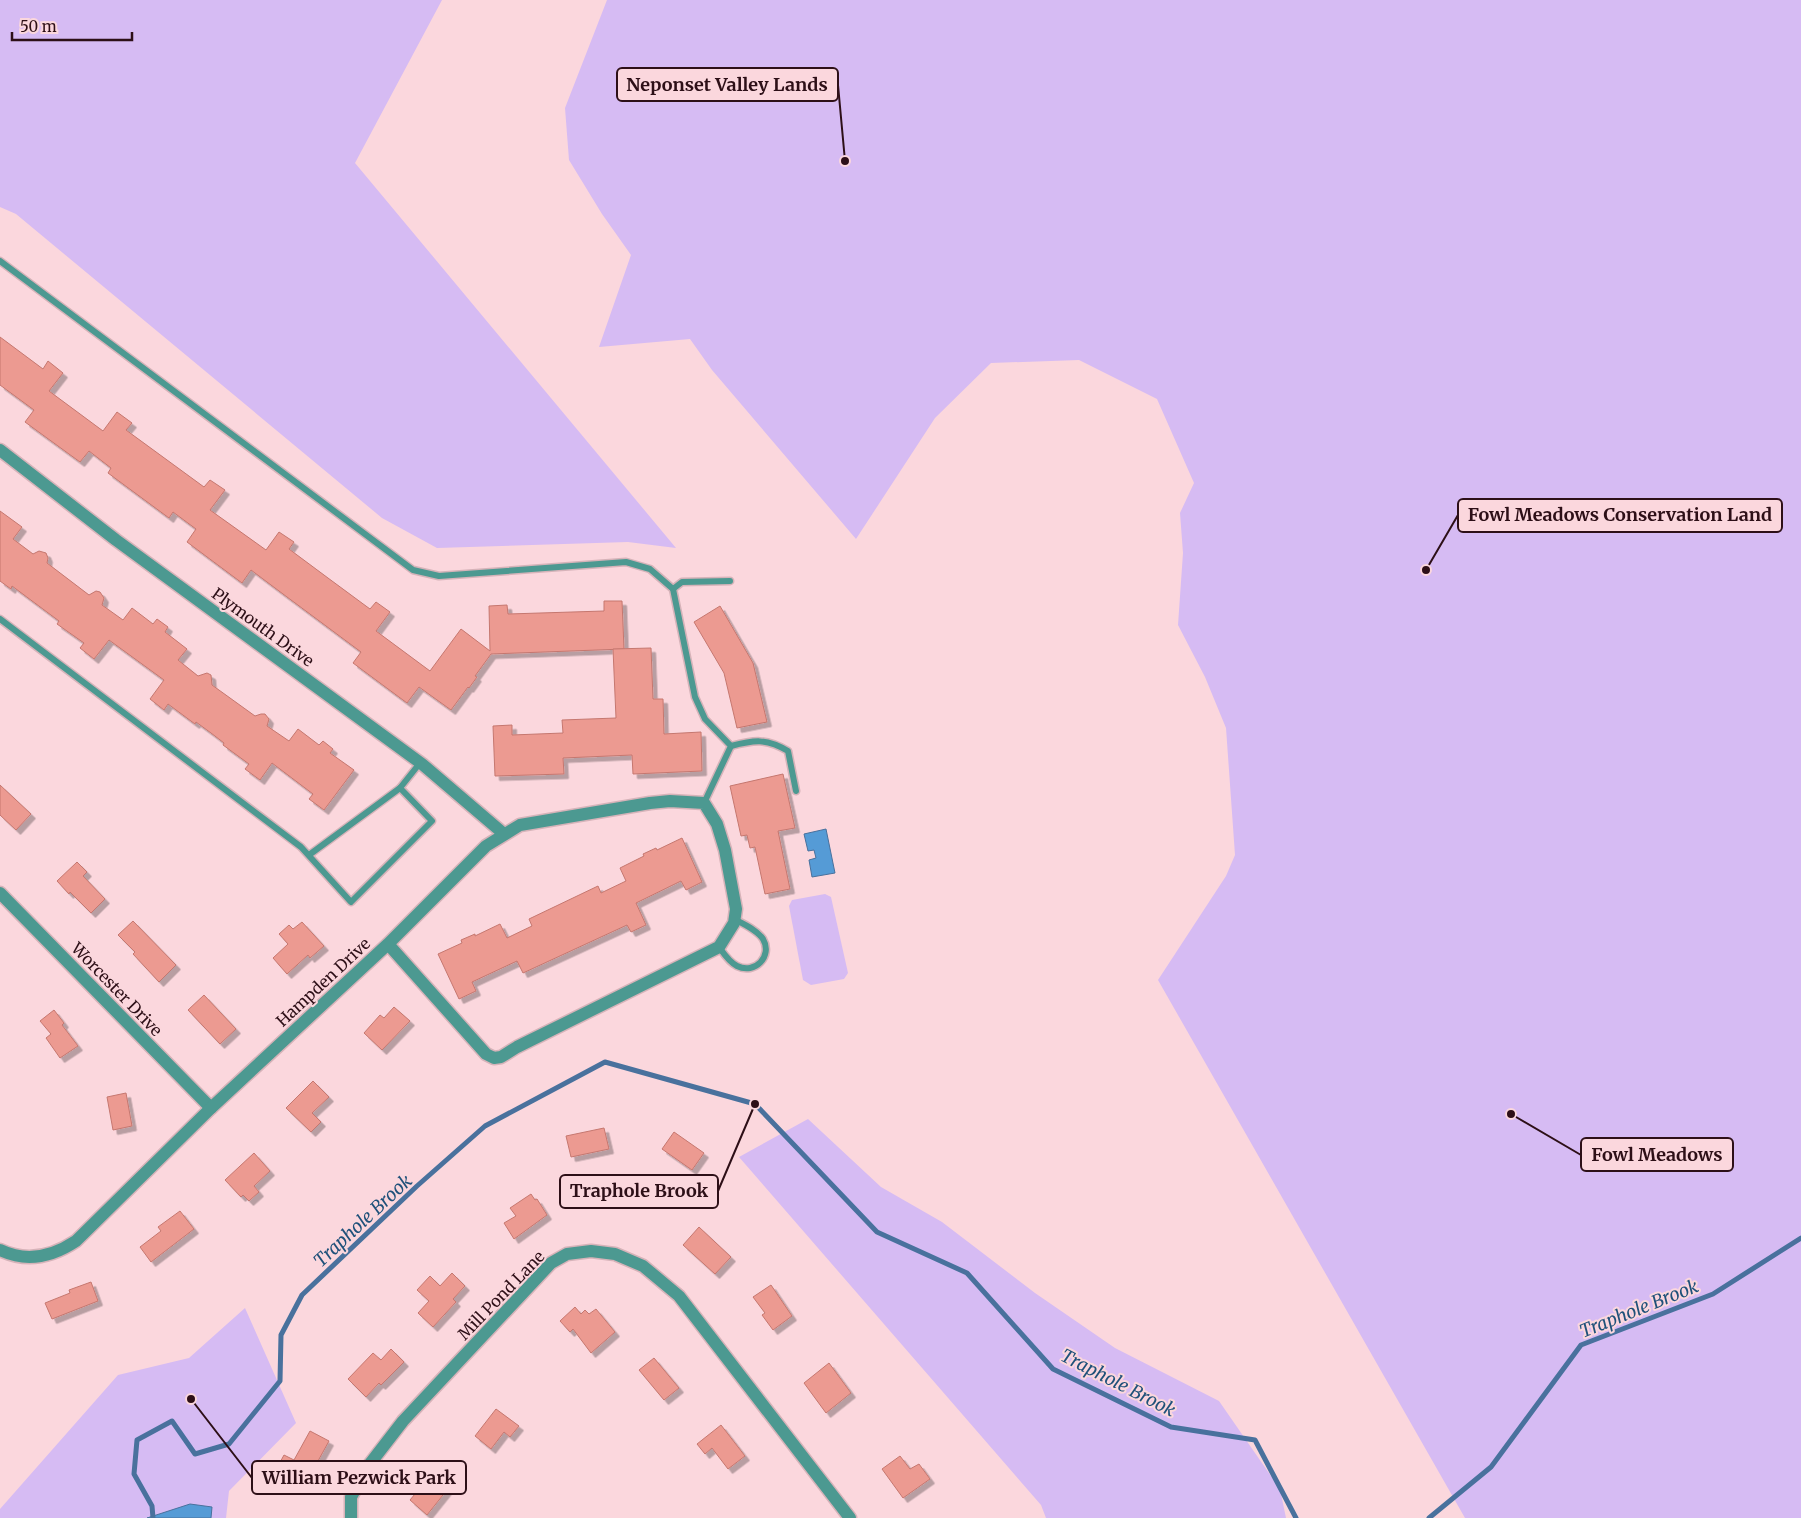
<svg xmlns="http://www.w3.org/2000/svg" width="1801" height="1518" font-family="Merriweather,serif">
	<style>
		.green { fill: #d6bbf3 }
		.water { fill: #559bd6; stroke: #49719d }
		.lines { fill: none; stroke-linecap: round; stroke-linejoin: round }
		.stream { stroke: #49719d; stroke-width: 5 }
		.building { fill: #ec9a91; stroke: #c5776f; filter: url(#shadow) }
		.lane-casing { stroke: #d6b3b9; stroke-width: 9 }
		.street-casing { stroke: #d6b3b9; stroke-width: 15 }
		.lane { stroke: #4c9991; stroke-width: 6 }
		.street { stroke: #4c9991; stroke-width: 12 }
		.labels { text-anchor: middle; stroke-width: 4; stroke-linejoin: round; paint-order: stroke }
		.street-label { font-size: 16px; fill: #2d0f17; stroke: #fbd7dd }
		.water-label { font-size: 18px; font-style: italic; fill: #1f517a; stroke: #fbd7dd }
		.leader { fill: none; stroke: #2d0f17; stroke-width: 2 }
		.callout-dot { fill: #2d0f17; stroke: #fbd7dd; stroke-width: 2 }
		.callout { fill: #fbd7dd; stroke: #2d0f17; stroke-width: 2 }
		.callout-label { font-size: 18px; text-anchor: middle; font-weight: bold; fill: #2d0f17 }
	</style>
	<defs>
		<filter id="shadow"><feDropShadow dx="4.5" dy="4.5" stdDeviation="0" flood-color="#0004"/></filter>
	</defs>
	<rect width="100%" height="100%" fill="#fbd7dd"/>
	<g class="green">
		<polygon points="0,0 442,0 355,163 676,548 628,542 437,548 382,518 16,214 0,207"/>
		<polygon points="607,0 1801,0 1801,1518 1465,1518 1158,980 1226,876 1235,855 1226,728 1205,677 1178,625 1183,553 1180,513 1194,483 1157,399 1079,360 991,363 935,418 856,539 712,370 690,339 599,347 631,255 602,214 569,160 565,108"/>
		<polygon points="825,894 831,897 848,973 844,979 811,985 803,980 789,906 792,900"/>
		<polygon points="808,1119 881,1187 942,1222 1035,1293 1115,1348 1219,1401 1280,1489 1286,1518 1046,1518 1041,1505 739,1157"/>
		<polygon points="245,1308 296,1423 229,1491 226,1518 0,1518 0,1509 118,1375 189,1358"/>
	</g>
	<g class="water">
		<polygon points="826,829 835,873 812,877 809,860 816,858 814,850 808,851 804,834"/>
		<polygon points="190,1504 212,1507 211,1518 147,1518"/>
	</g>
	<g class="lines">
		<g class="stream">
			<polyline points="153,1518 152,1506 134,1474 137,1440 172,1421 195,1454 229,1444 280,1381 281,1335 302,1295 417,1186 485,1126 605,1062 755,1104 877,1232 967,1273 1053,1369 1171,1427 1255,1440 1296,1518"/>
			<polyline points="1429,1518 1491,1467 1581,1345 1713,1294 1801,1238"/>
		</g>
	</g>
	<g class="building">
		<polygon points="0,337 43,369 48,361 63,373 49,391 103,431 117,412 132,423 126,430 204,487 210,480 225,490 210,510 266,550 279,532 294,542 289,549 328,578 370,609 376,602 390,612 376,631 430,671 461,629 490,651 489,606 507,605 508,614 604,611 604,601 622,601 624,649 491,654 475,676 477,677 469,688 468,687 451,710 419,687 407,703 353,663 361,652 283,594 251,570 242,583 187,542 196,529 173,512 169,518 108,473 111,468 89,451 80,462 25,422 34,410 0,385"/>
		<polygon points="0,511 22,527 13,539 33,554 39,551 46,553 48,558 47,563 89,595 96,591 100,592 104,598 102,605 123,620 132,608 153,624 157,619 168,627 165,632 187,649 178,660 198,676 207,673 211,675 212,685 255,716 261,714 265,714 269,719 267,726 289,741 298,729 319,745 323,741 333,749 330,753 354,770 324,810 309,799 313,794 272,763 260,780 245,769 249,764 223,745 224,743 211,733 196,722 195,724 168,704 164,710 150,699 164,680 109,640 94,659 80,648 84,643 57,624 59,621 12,586 11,589 0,581"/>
		<polygon points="720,606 753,663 767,722 737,728 724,673 694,622"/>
		<polygon points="651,648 653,699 663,699 664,734 701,732 702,771 633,774 632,755 563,758 564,774 495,776 493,726 512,725 512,735 563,733 562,720 616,718 613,649"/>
		<polygon points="783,774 795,828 778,831 790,889 765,894 755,847 750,848 747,835 741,836 730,786"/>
		<polygon points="0,785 31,814 16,830 0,815"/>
		<polygon points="682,838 702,882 686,890 681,881 636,903 646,925 631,932 627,925 523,973 517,961 472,982 476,991 459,999 438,954 462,943 461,940 475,934 475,936 500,924 507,938 532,926 529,919 598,886 601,893 626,881 620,868 644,856 643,854 656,848 657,850"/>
		<polygon points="77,862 87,872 83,876 105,899 91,913 70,892 69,894 57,881"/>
		<polygon points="133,921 176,965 159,982 133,954 135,952 118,935"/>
		<polygon points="302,922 324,946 310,958 308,955 287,974 273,958 288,944 279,934 289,925 293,929"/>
		<polygon points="204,995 236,1029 220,1044 188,1010"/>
		<polygon points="394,1007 410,1021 382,1050 364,1033 380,1015 384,1018"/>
		<polygon points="54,1010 64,1023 62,1025 78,1046 60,1058 46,1038 51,1034 40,1021"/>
		<polygon points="313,1081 329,1097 312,1113 321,1122 311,1132 286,1108"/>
		<polygon points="126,1093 132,1126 113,1130 107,1097"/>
		<polygon points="604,1128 609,1149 571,1157 566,1136"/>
		<polygon points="674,1132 704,1153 692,1170 662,1149"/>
		<polygon points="254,1153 270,1171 254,1186 259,1192 249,1201 243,1195 241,1197 225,1180"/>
		<polygon points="531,1194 535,1200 537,1199 547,1215 514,1239 504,1223 516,1216 510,1208"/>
		<polygon points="180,1211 194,1229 151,1262 140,1247 161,1231 158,1227"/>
		<polygon points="699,1227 731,1257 715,1274 683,1245"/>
		<polygon points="452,1273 465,1286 453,1299 456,1302 433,1327 418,1313 429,1301 417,1290 430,1276 440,1286"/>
		<polygon points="91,1282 98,1301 52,1319 45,1303 70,1293 69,1290"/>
		<polygon points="771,1285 792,1316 773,1330 762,1315 765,1313 753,1297"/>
		<polygon points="575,1307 581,1314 585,1310 589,1314 596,1309 615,1332 591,1353 573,1329 570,1332 560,1321"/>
		<polygon points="391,1349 404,1362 381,1385 379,1383 366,1397 348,1379 373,1353 381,1360"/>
		<polygon points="654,1358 679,1388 664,1400 639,1370"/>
		<polygon points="829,1363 851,1393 826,1413 804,1383"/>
		<polygon points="496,1409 519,1426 510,1437 504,1432 491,1449 475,1436"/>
		<polygon points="721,1425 745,1456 728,1469 712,1448 705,1454 697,1444"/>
		<polygon points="310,1431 329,1441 307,1481 278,1466 284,1455 294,1460"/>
		<polygon points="900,1456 910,1469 919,1464 930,1479 903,1498 882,1469"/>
		<polygon points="434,1471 451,1485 427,1515 410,1500"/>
	</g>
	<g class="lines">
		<defs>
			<g id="lane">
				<polyline points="0,261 413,570 439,576 626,562 650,569 673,589 695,697 705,719 731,746 704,803"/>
				<polyline points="673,589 682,582 730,581"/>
				<polyline points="0,619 301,847 351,902 432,821 400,788 420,763"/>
				<path d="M 731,746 C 754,740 766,738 788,751 L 796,791"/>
				<polyline points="309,855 400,788"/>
				<path d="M 719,947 C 724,954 729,962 737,966 C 755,975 773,956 763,939 C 757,930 744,924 734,919"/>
			</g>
			<g id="street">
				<polyline points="0,450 116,540 422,764 504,834"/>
				<polyline points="0,893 211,1108"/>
				<path d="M 0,1250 C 27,1263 52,1257 76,1241 L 211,1108 L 388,944 L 486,846 L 520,825 L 650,803 L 670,801 L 704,803 L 717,824 L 725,850 L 736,909 L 734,923 L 719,947 L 517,1047 L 501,1057 L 494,1058 L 486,1054 L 388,944"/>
				<polyline points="351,1518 351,1497 369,1465 403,1421 551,1263 567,1254 591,1251 615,1254 643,1266 679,1296 850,1518"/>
			</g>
		</defs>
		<use href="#lane" class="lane-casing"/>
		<use href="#street" class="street-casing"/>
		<use href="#lane" class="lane"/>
		<use href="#street" class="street"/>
	</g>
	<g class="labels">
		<g class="street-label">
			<text transform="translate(263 627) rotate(36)" y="6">Plymouth Drive</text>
			<text transform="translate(323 982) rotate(-43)" y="6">Hampden Drive</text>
			<text transform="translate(117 989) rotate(46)" y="6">Worcester Drive</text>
			<text transform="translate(501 1295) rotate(-46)" y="6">Mill Pond Lane</text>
		</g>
		<g class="water-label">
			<text transform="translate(363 1221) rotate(-43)" y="6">Traphole Brook</text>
			<text transform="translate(1639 1309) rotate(-22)" y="6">Traphole Brook</text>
			<text transform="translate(1118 1383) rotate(27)" y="6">Traphole Brook</text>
		</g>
	</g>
	<path class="leader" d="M845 161L838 85M1426 570L1458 515M1511 1114L1581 1155M755 1104L718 1191M191 1399L252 1478"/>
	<g class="callout-dot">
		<circle cx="845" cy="161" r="5"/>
		<circle cx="1426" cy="570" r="5"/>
		<circle cx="1511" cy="1114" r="5"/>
		<circle cx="755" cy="1104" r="5"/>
		<circle cx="191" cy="1399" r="5"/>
	</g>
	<g class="callout">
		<rect x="617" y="68" width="221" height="33" rx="5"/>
		<rect x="1458" y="499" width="324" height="33" rx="5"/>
		<rect x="1581" y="1138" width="152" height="33" rx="5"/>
		<rect x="560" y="1175" width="158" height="33" rx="5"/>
		<rect x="252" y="1461" width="214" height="33" rx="5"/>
	</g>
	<g class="callout-label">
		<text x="727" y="91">Neponset Valley Lands</text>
		<text x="1620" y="521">Fowl Meadows Conservation Land</text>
		<text x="1657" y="1161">Fowl Meadows</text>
		<text x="639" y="1197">Traphole Brook</text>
		<text x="359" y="1484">William Pezwick Park</text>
	</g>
	<path d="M12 32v8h120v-8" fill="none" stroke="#2d0f17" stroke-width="2.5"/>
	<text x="20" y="32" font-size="15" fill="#2d0f17" stroke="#fbd7dd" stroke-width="4" paint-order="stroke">50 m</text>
</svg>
